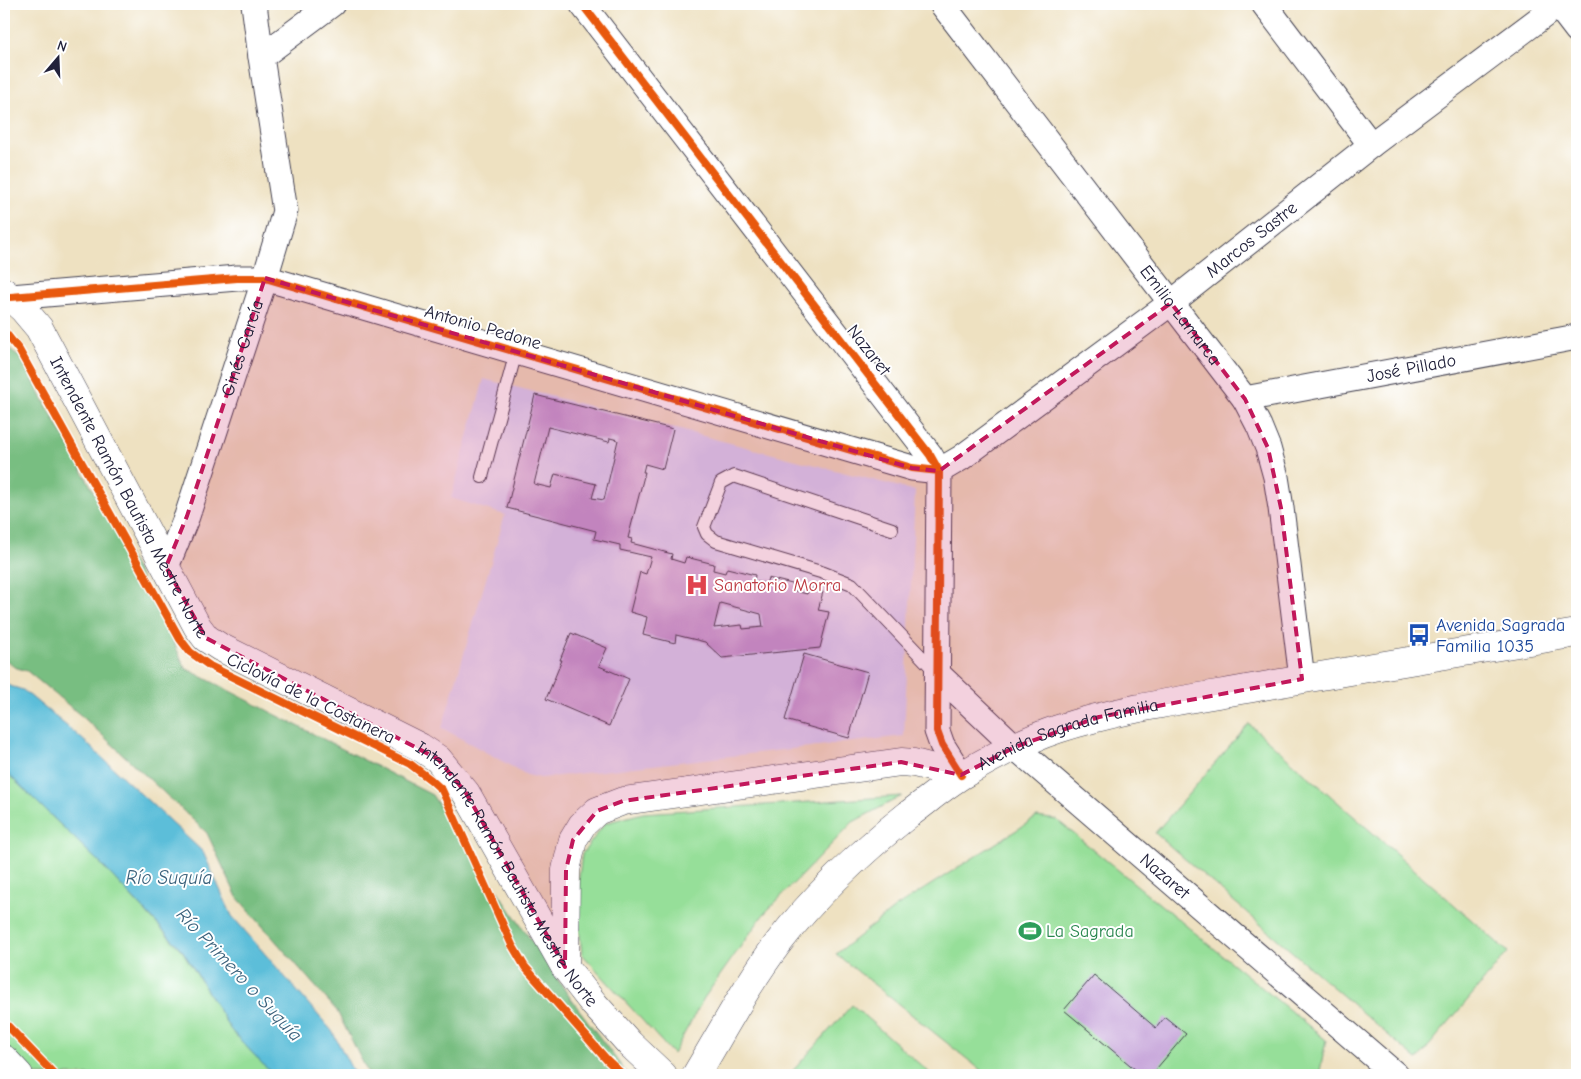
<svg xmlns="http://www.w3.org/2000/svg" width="1581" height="1079" font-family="'Comic Neue',sans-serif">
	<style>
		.built { fill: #d7d7f8 }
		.green { fill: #96df99; stroke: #5c806a }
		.forest { fill: #78be81; stroke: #4d705e }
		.water { fill: #5bbed9; stroke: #3e708a }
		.building { fill: #c29fd7; fill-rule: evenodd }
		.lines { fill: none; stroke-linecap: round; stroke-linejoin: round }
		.service-casing { stroke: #413f4f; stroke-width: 14 }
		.minor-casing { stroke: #413f4f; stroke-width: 27 }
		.secondary-casing { stroke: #413f4f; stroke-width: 29 }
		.primary-casing { stroke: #413f4f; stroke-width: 29 }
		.service { stroke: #fff; stroke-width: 12 }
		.minor { stroke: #fff; stroke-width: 25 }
		.secondary { stroke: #fff; stroke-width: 28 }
		.primary { stroke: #fff; stroke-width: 28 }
		.cycleway-casing { stroke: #fff; stroke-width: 11 }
		.cycleway { stroke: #e8590c; stroke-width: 8 }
		.marked { fill: #c2185b; fill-opacity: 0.2; stroke: #c2185b; stroke-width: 4; stroke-dasharray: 10 6; stroke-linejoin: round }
		.labels { text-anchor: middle; stroke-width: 4; stroke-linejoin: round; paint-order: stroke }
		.street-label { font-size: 18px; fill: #22223b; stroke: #fff }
		.health-label { font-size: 18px; fill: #be3a42; stroke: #fff; text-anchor: start }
		.transit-label { font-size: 18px; fill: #164399; stroke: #fff; text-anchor: start }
		.leisure-label { font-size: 18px; fill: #27864d; stroke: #fff; text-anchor: start }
		.water-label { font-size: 19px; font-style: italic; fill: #39607a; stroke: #fff }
	</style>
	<rect width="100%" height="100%" fill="#fff"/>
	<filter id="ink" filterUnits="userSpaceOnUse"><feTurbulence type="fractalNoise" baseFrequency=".02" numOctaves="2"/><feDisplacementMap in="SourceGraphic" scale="10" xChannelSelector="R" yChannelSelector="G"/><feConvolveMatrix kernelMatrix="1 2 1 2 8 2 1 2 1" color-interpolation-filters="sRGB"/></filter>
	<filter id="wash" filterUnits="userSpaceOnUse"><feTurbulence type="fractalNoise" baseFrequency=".0096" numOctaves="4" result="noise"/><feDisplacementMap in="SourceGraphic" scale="20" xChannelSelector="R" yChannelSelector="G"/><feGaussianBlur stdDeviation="1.12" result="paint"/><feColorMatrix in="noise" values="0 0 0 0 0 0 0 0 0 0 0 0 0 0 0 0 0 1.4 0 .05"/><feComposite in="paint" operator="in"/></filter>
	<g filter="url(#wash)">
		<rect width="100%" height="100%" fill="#eee1c1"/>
		<polygon class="built" points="484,379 915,491 904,736 541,778 527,775 442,728 505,515 451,498"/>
		<g class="green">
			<polygon points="1249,724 1508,952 1417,1060 1155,833"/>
			<polygon points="4,770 99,862 183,952 231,1030 273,1075 19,1075 4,1059"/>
			<polygon points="902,796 853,822 763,915 704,998 673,1054 582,954 576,900 582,854 605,823 643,813"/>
			<polygon points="1037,817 1057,820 1326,1040 1320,1071 1324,1075 987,1075 836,954 896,907"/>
			<polygon points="852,1005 932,1075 789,1075"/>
		</g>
		<polygon class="forest" points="4,344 20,357 163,618 185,668 432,795 571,999 625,1071 630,1075 369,1075 337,1011 237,897 207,833 84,718 27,671 14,667 4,658"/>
		<polygon class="water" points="4,681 10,686 23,690 80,737 203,852 232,916 332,1031 355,1075 273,1075 231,1030 183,951 99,862 4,770"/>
		<g id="blocks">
			<g class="building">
				<path d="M 535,395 L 673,429 L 663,469 L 645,464 L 643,472 L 645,472 L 628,538 L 632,539 L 631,543 L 672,554 L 671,559 L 684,563 L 686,557 L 714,564 L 713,570 L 725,573 L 727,568 L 755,575 L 754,581 L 766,584 L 768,578 L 796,585 L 795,591 L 807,594 L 809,588 L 823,592 L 818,610 L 829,612 L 820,648 L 722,658 L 705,642 L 676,635 L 675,643 L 643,635 L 647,617 L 630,612 L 640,572 L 646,574 L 651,557 L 620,550 L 620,545 L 594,539 L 596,531 L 507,508 ZM 548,427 L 609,442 L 610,438 L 618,440 L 604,500 L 592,498 L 596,484 L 555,474 L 551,488 L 534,484 ZM 720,603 L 761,614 L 763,627 L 743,629 L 742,625 L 714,628 Z"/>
				<polygon points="571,633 607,648 599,666 629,679 609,726 546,699 562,660 560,660"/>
				<polygon points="804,654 868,672 849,738 785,720"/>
				<polygon points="1094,975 1156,1028 1165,1017 1186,1034 1151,1075 1142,1075 1064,1010"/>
			</g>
		</g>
	</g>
	<g filter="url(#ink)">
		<use href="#blocks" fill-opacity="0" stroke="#413f4f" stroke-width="1"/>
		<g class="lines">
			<defs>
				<g id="service">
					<polyline points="482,477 516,352"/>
					<polyline points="892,529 734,476 721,483 704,527 707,534 716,541 824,573 852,584 936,672"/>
				</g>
				<g id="minor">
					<polyline points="582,4 930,455 939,471 937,731 942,745 961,775"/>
					<path id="s1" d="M 942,4 L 1245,399 L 1259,426 L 1268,448 L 1276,477 L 1281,508 L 1302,679"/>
					<polyline points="1264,4 1371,145"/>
					<polyline points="1557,4 1577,30"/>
					<polyline points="261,57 332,4"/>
					<polyline points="11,297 237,278 265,278 912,468 939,471"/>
					<path id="s2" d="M 1245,399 L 1577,337"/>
					<path id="s3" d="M 939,471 L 961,458 L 1171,303 L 1371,145 L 1559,4"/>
					<path id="s4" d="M 166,567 L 187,516 L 265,278 L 285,211 L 261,57 L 254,4"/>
					<path id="s5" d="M 938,674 L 1015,747 L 1396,1075"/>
				</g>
				<g id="secondary">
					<polyline points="565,967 566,870 573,840 582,825 597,811 623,801 901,762 914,763 961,775"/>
					<path id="s6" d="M 696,1075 C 723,1030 747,984 779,942 C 816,894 861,852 909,814 C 927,801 945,785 964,774 C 994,756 1025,740 1058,729 C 1122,708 1191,699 1258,687 C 1364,668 1471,651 1577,633"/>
				</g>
				<g id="primary">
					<path id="s7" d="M 4,292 L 23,309 L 39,328 L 197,626 L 206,638 L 220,647 L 420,747 L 438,759 L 466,793 L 565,967 L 594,1004 L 630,1044 L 663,1075"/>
					<polyline points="4,1059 19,1075"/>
				</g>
			</defs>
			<use href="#service" class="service-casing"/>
			<use href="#minor" class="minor-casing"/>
			<use href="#secondary" class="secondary-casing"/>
			<use href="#primary" class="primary-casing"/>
			<use href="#service" class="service"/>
			<use href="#minor" class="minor"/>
			<use href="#secondary" class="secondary"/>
			<use href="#primary" class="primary"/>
			<defs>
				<g id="cycleway">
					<polyline points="582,4 930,455 939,471 937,731 942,745 961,775"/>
					<polyline points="11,297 237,278 265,278 912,468 939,471"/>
					<polyline points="4,331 19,350 180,639 190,652 210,666 410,764 431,780 442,790 512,945 525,967 607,1060 623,1075"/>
					<polyline points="4,1022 55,1075"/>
				</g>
			</defs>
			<use href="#cycleway" class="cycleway-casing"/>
			<use href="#cycleway" class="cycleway"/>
		</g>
	</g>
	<path class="marked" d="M 265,278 L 912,468 L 939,471 L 1171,303 L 1245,399 L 1268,448 L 1281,508 L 1302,679 L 1099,717 L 1015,747 L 961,775 L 901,762 L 623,801 L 597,811 L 573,840 L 566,870 L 565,967 L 466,793 L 438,759 L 206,638 L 166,567 L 187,516 Z"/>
	<defs>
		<symbol id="hospital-bare" viewBox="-9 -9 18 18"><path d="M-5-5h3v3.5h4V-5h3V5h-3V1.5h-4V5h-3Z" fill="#e0444e" stroke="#fff" stroke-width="2.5" paint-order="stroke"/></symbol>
		<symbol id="bus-bare" viewBox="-9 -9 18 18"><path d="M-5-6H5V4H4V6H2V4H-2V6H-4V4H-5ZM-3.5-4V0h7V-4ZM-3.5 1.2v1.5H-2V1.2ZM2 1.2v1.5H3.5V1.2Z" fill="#1a4fb4" stroke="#fff" stroke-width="2.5" paint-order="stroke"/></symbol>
		<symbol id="stadium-bare" viewBox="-9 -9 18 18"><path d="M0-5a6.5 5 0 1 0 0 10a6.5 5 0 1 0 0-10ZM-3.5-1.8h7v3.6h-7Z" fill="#2e9e5b" stroke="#fff" stroke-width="2.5" paint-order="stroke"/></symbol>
	</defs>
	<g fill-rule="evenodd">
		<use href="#hospital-bare" x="681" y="569" width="32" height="32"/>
		<use href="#bus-bare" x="1403" y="619" width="32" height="32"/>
		<use href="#stadium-bare" x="1014" y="915" width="32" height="32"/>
	</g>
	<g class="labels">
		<g class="street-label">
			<text dy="6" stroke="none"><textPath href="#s3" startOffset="389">Marcos Sastre</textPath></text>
			<text dy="6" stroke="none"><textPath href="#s1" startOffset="392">Emilio Lamarca</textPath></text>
			<text transform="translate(483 327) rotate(16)" y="6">Antonio Pedone</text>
			<text dy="6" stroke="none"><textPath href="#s4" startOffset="232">Ginés García</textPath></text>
			<text transform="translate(869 350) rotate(52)" y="6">Nazaret</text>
			<text dy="6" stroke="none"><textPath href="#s2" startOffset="169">José Pillado</textPath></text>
			<text dy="6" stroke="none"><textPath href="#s7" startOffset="242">Intendente Ramón Bautista Mestre Norte</textPath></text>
			<text transform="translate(311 698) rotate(26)" y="6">Ciclovía de la Costanera</text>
			<text dy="6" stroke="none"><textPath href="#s6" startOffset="520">Avenida Sagrada Familia</textPath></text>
			<text dy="6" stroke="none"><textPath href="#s7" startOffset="798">Intendente Ramón Bautista Mestre Norte</textPath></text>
			<text dy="6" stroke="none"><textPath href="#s5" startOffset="304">Nazaret</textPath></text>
		</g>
		<g class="health-label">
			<text x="714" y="591">Sanatorio Morra</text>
		</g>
		<g class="transit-label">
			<text x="1436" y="631">Avenida Sagrada<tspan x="1436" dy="21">Familia 1035</tspan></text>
		</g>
		<g class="leisure-label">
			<text x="1046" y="937">La Sagrada</text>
		</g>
		<g class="water-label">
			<text x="169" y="884">Río Suquía</text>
			<text transform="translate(240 974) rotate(47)" y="7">Río Primero o Suquía</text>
		</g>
	</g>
	<rect width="1581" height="1079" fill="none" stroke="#fff" stroke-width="20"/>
	<g transform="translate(58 58) rotate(19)" stroke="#ffffff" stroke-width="4" paint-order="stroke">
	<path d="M0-4L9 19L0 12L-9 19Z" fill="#22223b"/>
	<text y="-8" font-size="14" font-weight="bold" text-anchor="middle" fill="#22223b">N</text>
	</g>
</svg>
